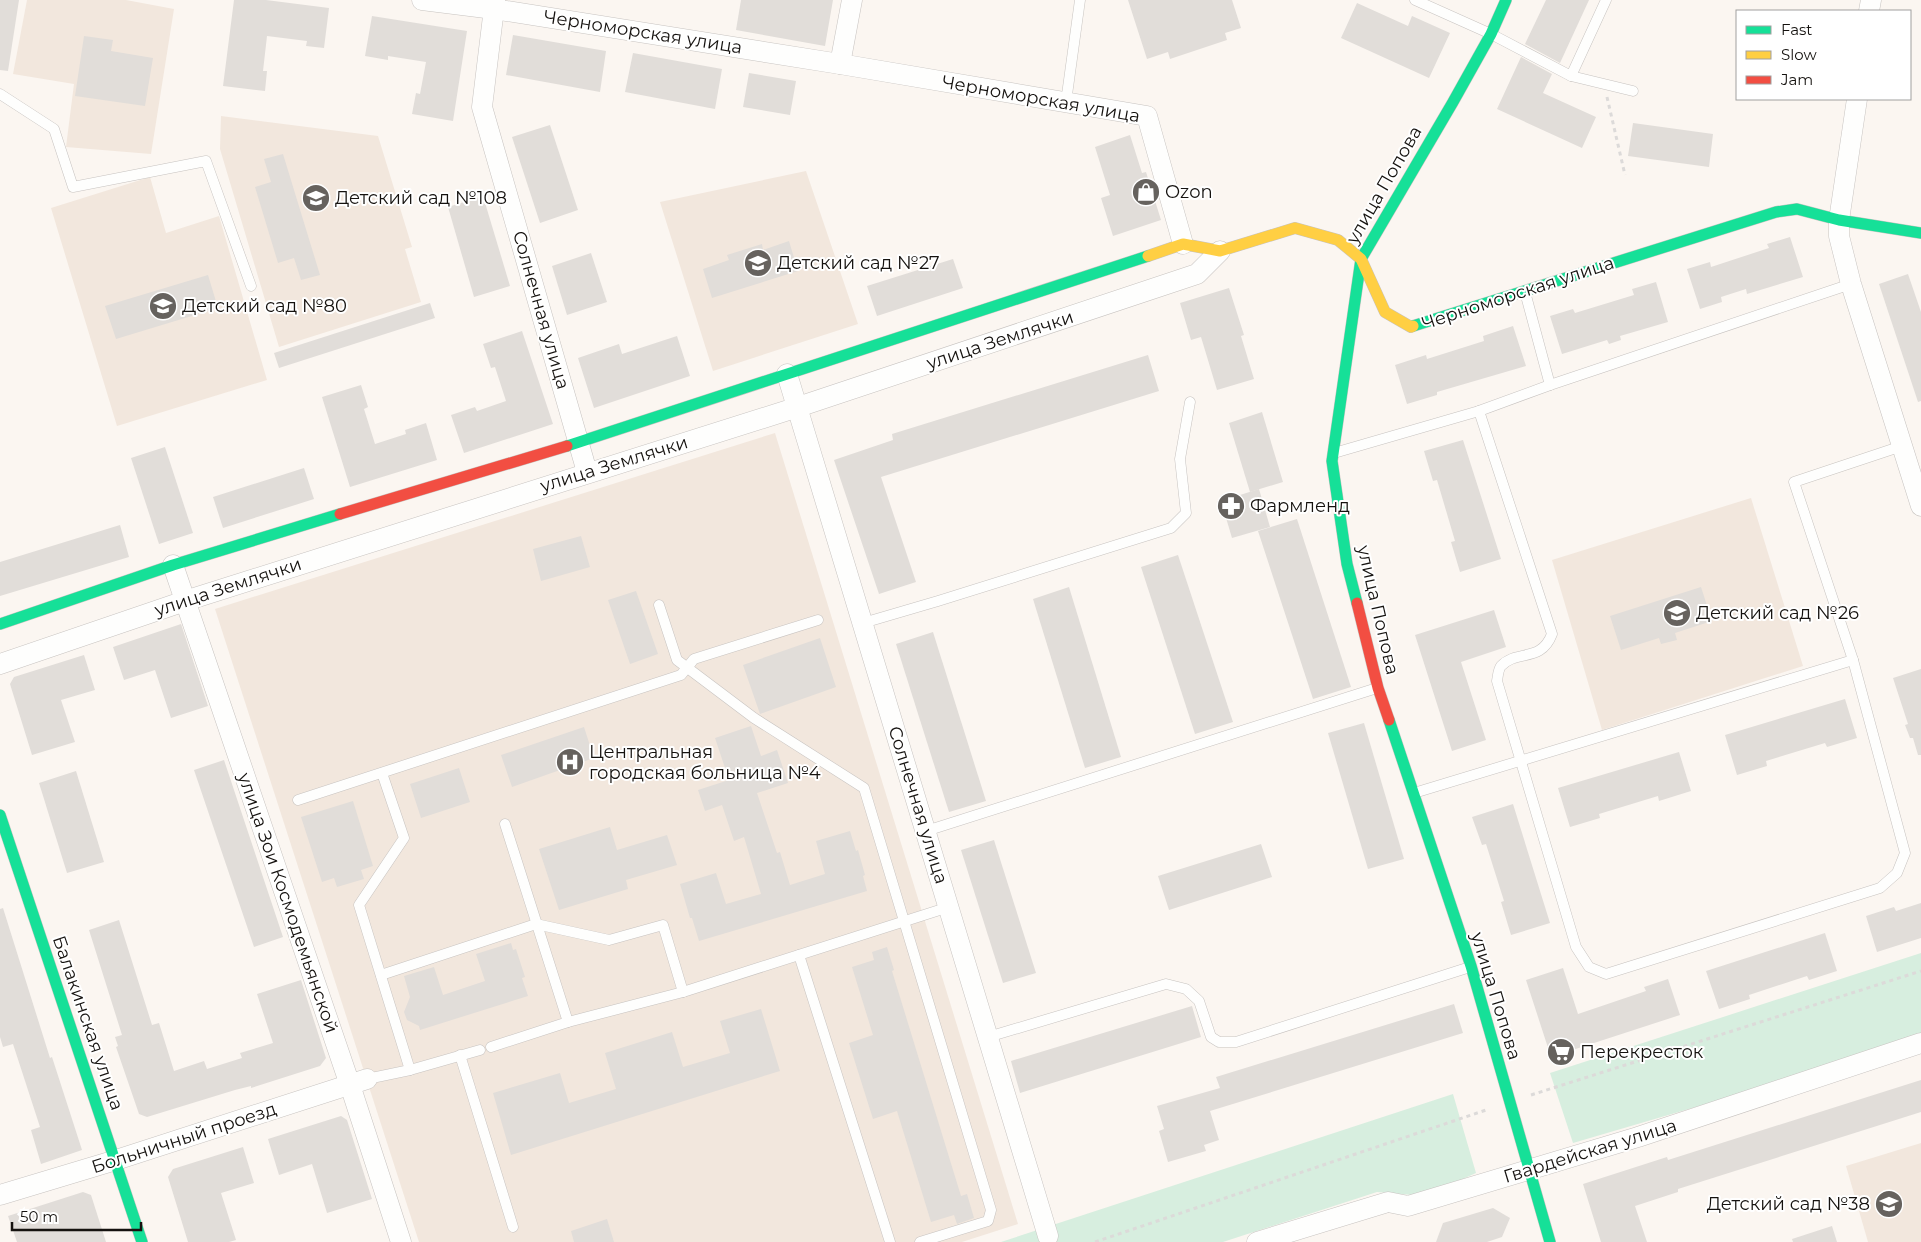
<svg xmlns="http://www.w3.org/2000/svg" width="1921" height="1242" font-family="Montserrat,sans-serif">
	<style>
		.built { fill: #f2e7dd }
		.green { fill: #d7eedf }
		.building { fill: #e1ddd9 }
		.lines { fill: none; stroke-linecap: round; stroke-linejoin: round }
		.lane-casing { stroke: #c7c3c0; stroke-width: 11 }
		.street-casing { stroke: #c7c3c0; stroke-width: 21 }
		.fast-casing { stroke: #c7c3c0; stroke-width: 12 }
		.slow-casing { stroke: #c7c3c0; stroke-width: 12 }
		.jam-casing { stroke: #c7c3c0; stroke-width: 12 }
		.path { stroke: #dcdad9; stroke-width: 3; stroke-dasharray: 4 4; stroke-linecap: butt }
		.lane { stroke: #fefefd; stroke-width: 10 }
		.street { stroke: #fefefd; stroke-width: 20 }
		.fast { stroke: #16e098; stroke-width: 11 }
		.slow { stroke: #ffcf43; stroke-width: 11 }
		.jam { stroke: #f24e42; stroke-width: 11 }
		.labels { text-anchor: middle; stroke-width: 4; stroke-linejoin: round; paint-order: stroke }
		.street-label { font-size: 18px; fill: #15120f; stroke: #fff }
		.poi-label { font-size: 18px; fill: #15120f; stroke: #fff; text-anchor: start }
	</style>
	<rect width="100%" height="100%" fill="#fbf6f1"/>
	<g class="built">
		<polygon points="27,0 126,0 174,9 151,154 66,147 74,84 13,74"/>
		<polygon points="221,116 378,136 412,247 405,249 421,302 279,347 220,149"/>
		<polygon points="806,171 858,324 713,371 660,202"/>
		<polygon points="150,177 166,233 219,216 267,380 117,426 51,208"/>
		<polygon points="775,433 1018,1224 962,1242 419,1242 215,609"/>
		<polygon points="1751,498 1803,666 1602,730 1552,560"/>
		<polygon points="1921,1143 1921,1242 1868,1242 1846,1166"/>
	</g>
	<g class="green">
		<polygon points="1921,953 1921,1041 1573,1143 1550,1073"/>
		<polygon points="1453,1094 1476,1173 1425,1196 1377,1192 1223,1242 1001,1242"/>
	</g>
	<g class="building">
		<polygon points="0,0 19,0 8,71 0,70"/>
		<polygon points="234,0 266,0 329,8 324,48 306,46 307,41 267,36 263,71 267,71 265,91 223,86"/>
		<polygon points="741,0 833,0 825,46 736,30"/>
		<polygon points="1128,0 1232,0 1241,28 1225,33 1227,40 1170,59 1168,52 1147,59"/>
		<polygon points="1546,0 1589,0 1560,63 1525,44"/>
		<polygon points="1357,3 1408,26 1412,16 1450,33 1429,78 1341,38"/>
		<polygon points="372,16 467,31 453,121 412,114 416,93 420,94 426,62 388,56 388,60 365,56"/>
		<polygon points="513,35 606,51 600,92 506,75"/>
		<polygon points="84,36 113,40 111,51 153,58 145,106 75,96"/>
		<polygon points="633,53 722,69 715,109 625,92"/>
		<polygon points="1521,57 1552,74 1543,93 1596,117 1582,148 1497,109"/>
		<polygon points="749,73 796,81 790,115 743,107"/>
		<polygon points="1633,123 1713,134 1709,167 1628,156"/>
		<polygon points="550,125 578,210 540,223 512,137"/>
		<polygon points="1130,135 1142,173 1146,172 1161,220 1113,236 1101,198 1110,195 1095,147"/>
		<polygon points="283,154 320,275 301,280 294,258 278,263 255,187 271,182 264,159"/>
		<polygon points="483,196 510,286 474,297 448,207"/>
		<polygon points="1790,237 1803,277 1747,294 1746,289 1721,297 1722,302 1700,309 1687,269 1710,262 1711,267 1769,248 1767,244"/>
		<polygon points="789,241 798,271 712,298 703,269 729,260 727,255 762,244 763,250"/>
		<polygon points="591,253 607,302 567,315 552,266"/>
		<polygon points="953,259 963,288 877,316 867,286"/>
		<polygon points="1908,274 1921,312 1921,401 1918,402 1879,284"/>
		<polygon points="208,275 218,308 116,339 105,306"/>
		<polygon points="1656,282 1668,322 1620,336 1621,340 1609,344 1607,340 1562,354 1550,316 1573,309 1575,313 1634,295 1632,289"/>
		<polygon points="1229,288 1244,335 1241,336 1254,379 1217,390 1201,337 1191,340 1180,303"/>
		<polygon points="430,303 435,318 279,368 274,353"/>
		<polygon points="1513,326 1526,366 1437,392 1437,395 1407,404 1395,365 1426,355 1427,359 1484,341 1483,336"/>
		<polygon points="522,331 553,424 464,453 451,415 475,407 477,411 506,401 495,367 491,368 483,344"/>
		<polygon points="677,336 690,376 594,408 578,358 619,344 622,354"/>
		<polygon points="1148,355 1159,391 881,477 916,582 879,594 834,460 893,440 892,434"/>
		<polygon points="361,385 368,407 364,409 375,444 406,434 405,430 426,423 437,460 350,487 322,397"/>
		<polygon points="1262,412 1283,482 1250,492 1229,423"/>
		<polygon points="1463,440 1501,559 1460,572 1451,542 1455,541 1437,480 1433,481 1424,451"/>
		<polygon points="165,447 193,533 159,544 131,458"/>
		<polygon points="304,468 314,499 223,528 213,497"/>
		<polygon points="1259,489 1270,527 1232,538 1221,501"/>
		<polygon points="1297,519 1351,687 1313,699 1258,531"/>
		<polygon points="120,525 129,557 0,596 0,562"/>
		<polygon points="581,536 590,567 541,581 533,549"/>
		<polygon points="1178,555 1233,722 1195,734 1141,567"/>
		<polygon points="1069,587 1121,757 1085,768 1033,599"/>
		<polygon points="1701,587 1712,621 1675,633 1677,640 1661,644 1659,638 1621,650 1610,616"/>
		<polygon points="636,591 658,654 630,664 608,600"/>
		<polygon points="1494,610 1506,647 1461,662 1486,740 1452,751 1415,635"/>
		<polygon points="181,624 208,706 171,718 155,670 124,680 113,647"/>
		<polygon points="933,632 986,801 949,812 896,644"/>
		<polygon points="820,638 836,687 760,714 743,665"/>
		<polygon points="84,655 95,690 61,700 75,742 32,755 10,684 14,677"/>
		<polygon points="1921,669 1921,755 1918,755 1913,738 1910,738 1905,725 1908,724 1893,678"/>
		<polygon points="1845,699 1857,738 1827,747 1825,743 1766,761 1767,766 1737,775 1725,735"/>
		<polygon points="1364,723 1404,859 1368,869 1328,733"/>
		<polygon points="751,726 761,756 777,750 788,783 757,793 777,853 780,852 790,885 825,874 816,841 850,831 856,851 858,850 865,875 863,876 867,891 699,941 692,918 690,918 680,884 716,873 726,904 761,894 744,837 734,841 722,805 705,811 698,790 729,780 715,738"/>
		<polygon points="584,727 594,758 512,787 501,755"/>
		<polygon points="1679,752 1691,791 1659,801 1658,796 1599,814 1600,818 1570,827 1558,788"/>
		<polygon points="224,760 283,937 254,947 194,770"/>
		<polygon points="459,768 470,802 421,818 410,784"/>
		<polygon points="76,771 104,862 67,873 39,783"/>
		<polygon points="353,801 373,866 361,870 364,879 337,887 334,878 322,882 301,817"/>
		<polygon points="1513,804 1550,923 1511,935 1501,902 1504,901 1486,844 1482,845 1472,817"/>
		<polygon points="610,827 617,850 667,835 677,865 626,880 628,889 559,910 539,849"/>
		<polygon points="994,840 1036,973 1003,983 961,850"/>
		<polygon points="1261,844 1272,877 1169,910 1158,876"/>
		<polygon points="1921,903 1921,938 1877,952 1866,916 1894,907 1896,911"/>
		<polygon points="3,908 50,1058 52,1057 82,1150 41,1164 31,1130 40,1127 13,1044 3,1047 0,1037 0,909"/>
		<polygon points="119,920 152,1025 159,1023 174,1071 204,1061 207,1069 242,1058 240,1053 273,1043 257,994 301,980 326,1058 320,1066 251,1088 251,1086 235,1090 147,1117 139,1114 116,1047 118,1046 115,1037 122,1035 89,930"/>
		<polygon points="1825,933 1837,971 1809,980 1807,976 1749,995 1750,999 1719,1009 1706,971"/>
		<polygon points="511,943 513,950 516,949 525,977 522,978 528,996 420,1030 419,1026 407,1020 404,1012 410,997 404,976 434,967 443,995 485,981 476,954"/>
		<polygon points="887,947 894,970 892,971 961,1196 967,1194 974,1218 957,1224 954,1215 931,1222 897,1111 873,1119 849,1043 873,1035 852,967 874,960 872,952"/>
		<polygon points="1563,968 1578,1014 1646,991 1644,987 1668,979 1680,1015 1551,1057 1526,980"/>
		<polygon points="1454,1004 1463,1033 1210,1111 1219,1140 1204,1145 1206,1151 1168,1162 1159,1131 1164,1129 1157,1106 1220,1088 1216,1077"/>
		<polygon points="1192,1006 1201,1037 1020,1093 1011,1061"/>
		<polygon points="761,1009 780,1071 511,1155 493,1093 560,1073 569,1103 616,1089 605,1053 672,1032 683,1067 730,1053 720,1021"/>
		<polygon points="1921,1080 1921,1112 1678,1189 1678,1192 1635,1206 1647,1242 1601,1242 1583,1184 1667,1157 1668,1160"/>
		<polygon points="341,1116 347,1120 372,1199 327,1213 312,1164 279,1175 268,1139"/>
		<polygon points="243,1147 254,1183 221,1193 236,1240 229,1242 188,1242 168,1177 173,1169"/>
		<polygon points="83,1192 91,1195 106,1242 17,1242 8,1216"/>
		<polygon points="1493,1208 1510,1218 1502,1237 1487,1242 1436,1242 1443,1223"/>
		<polygon points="607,1219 614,1242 574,1242 571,1231"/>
		<polygon points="1832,1226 1837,1242 1793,1242 1792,1239"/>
	</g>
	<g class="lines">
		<defs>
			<g id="lane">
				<polyline points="1415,0 1491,34 1571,76 1606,0"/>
				<polyline points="1571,76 1633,91"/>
				<polyline points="0,94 54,129 73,187 206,161 251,286"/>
				<polyline points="1066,102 1080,0"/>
				<path d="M 1525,292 L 1550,385 L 1479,411 L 1552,634 C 1541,663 1517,649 1501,666 C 1498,670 1498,676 1497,681 L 1576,947 L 1589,967 L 1606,974 L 1880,888 L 1897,873 L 1905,853 L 1853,660 L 1794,482 L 1902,446"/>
				<polyline points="1550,385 1851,284"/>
				<polyline points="1334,453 1479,411"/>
				<polyline points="659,605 677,660 754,718 864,788 991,1210 988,1221 920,1242"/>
				<polyline points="863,623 938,601 1171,528 1186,513 1180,459 1190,402"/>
				<polyline points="382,773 404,838 359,905 410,1070"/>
				<polyline points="1414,793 1853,660"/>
				<polyline points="298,800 681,675 694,659 818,620"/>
				<polyline points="505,824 568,1022"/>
				<polyline points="926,831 1377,688"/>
				<polyline points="799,955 890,1242"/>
				<polyline points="381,975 536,924 609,940 663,925 683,992"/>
				<polyline points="988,1037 1166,984 1186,989 1199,1001 1211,1037 1219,1042 1236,1042 1470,967"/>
				<polyline points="491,1047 568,1022 683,992 949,907"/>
				<polyline points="460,1055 513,1227"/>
				<polyline points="367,1079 410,1070 480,1050"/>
			</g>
			<g id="street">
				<polyline points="422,0 494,9 840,64 1147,116 1183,244"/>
				<polyline points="495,0 482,107 587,472"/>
				<polyline points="1869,11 1871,0"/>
				<polyline points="840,64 852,0"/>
				<polyline points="1857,99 1839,220 1839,236 1851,284 1921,506"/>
				<polyline points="787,374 1048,1236"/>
				<polyline points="173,565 350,1085 401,1242"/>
				<polyline points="0,664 185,601 798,407 1197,274 1220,251"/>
				<polyline points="0,1195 116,1160 367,1079"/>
				<polyline points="1257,1242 1388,1202 1408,1206 1638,1137 1921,1043"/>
			</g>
			<g id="fast">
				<polyline points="1413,326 1776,212 1797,209 1839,220 1921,233"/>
				<polyline points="567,446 1148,256"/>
				<polyline points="1357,603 1347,564 1332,461 1361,259 1453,102 1491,34 1506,0"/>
				<polyline points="0,624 173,565 340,514"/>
				<polyline points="1389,720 1471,966 1550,1242"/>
				<polyline points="0,815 142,1242"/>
			</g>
			<polyline id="slow" points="1148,256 1183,244 1220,251 1295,228 1338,240 1361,259 1385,312 1411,327 1413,326"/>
			<g id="jam">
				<polyline points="340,514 567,446"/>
				<polyline points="1357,603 1378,688 1389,720"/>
			</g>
		</defs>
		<use href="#lane" class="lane-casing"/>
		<use href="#street" class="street-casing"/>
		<use href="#fast" class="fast-casing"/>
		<use href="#slow" class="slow-casing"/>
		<use href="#jam" class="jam-casing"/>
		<g class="path">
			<polyline points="1607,97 1625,175"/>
			<polyline points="1531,1095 1921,971"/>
			<polyline points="1095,1242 1489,1109"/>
		</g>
		<use href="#lane" class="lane"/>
		<use href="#street" class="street"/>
		<use href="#fast" class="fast"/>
		<use href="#slow" class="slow"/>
		<use href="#jam" class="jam"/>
	</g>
	<defs>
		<symbol id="shop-disc" viewBox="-11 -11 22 22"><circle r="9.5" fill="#66625e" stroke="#fff"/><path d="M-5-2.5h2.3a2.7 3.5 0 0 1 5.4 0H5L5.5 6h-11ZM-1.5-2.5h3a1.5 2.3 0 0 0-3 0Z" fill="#fff"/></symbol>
		<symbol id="school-disc" viewBox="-11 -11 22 22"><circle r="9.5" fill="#66625e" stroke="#fff"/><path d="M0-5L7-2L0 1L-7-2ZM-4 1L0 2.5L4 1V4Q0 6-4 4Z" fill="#fff"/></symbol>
		<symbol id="pharmacy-disc" viewBox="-11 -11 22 22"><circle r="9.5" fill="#66625e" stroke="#fff"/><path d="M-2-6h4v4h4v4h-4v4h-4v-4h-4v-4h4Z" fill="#fff"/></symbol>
		<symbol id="hospital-disc" viewBox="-11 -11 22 22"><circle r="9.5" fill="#66625e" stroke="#fff"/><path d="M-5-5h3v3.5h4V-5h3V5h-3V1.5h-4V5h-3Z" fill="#fff"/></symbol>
		<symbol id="supermarket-disc" viewBox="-11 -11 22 22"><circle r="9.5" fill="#66625e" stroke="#fff"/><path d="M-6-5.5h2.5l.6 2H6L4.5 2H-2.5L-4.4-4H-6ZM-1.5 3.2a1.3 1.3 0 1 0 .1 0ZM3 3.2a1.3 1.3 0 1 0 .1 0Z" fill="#fff"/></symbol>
	</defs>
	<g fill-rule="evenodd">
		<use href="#shop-disc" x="1130" y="176" width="32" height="32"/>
		<use href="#school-disc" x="300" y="182" width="32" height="32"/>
		<use href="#school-disc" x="742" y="247" width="32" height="32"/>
		<use href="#school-disc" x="147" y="290" width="32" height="32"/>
		<use href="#pharmacy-disc" x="1215" y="490" width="32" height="32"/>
		<use href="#school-disc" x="1661" y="597" width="32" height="32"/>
		<use href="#hospital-disc" x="554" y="746" width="32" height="32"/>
		<use href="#supermarket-disc" x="1545" y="1036" width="32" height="32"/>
		<use href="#school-disc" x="1873" y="1188" width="32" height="32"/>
	</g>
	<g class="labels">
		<g class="street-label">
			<text transform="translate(643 32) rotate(9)" y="6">Черноморская улица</text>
			<text transform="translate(1041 99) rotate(10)" y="6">Черноморская улица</text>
			<text transform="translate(1384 185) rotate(-60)" y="6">улица Попова</text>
			<text transform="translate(1518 293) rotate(-18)" y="6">Черноморская улица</text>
			<text transform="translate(541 310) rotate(74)" y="6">Солнечная улица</text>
			<text transform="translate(1000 340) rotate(-18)" y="6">улица Землячки</text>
			<text transform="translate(614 464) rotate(-17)" y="6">улица Землячки</text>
			<text transform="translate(228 587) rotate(-18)" y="6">улица Землячки</text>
			<text transform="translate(1378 610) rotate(77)" y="6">улица Попова</text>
			<text transform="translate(918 805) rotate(73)" y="6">Солнечная улица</text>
			<text transform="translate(288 903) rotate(71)" y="6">улица Зои Космодемьянской</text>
			<text transform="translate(1496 996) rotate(73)" y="6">улица Попова</text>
			<text transform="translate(88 1023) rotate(71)" y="6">Балакинская улица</text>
			<text transform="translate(184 1138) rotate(-18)" y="6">Больничный проезд</text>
			<text transform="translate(1590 1151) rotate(-17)" y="6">Гвардейская улица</text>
		</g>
		<g class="poi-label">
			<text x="1165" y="198">Ozon</text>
			<text x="335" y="204">Детский сад №108</text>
			<text x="777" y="269">Детский сад №27</text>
			<text x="182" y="312">Детский сад №80</text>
			<text x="1250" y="512">Фармленд</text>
			<text x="1696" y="619">Детский сад №26</text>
			<text x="589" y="758">Центральная<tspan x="589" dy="21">городская больница №4</tspan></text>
			<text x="1580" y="1058">Перекресток</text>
			<text x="1870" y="1210" text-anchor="end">Детский сад №38</text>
		</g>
	</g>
	<rect x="1736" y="10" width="175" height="90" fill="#ffffff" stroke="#a1a09f"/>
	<rect x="1746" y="26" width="25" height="8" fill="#16e098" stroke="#a1a09f"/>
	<text x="1781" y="35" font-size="15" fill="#15120f">Fast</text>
	<rect x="1746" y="51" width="25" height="8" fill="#ffcf43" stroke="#a1a09f"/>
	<text x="1781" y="60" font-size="15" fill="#15120f">Slow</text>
	<rect x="1746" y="76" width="25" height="8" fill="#f24e42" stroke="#a1a09f"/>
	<text x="1781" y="85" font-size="15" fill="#15120f">Jam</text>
	<path d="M12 1222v8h129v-8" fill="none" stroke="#15120f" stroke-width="2.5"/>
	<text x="20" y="1222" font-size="15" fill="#15120f" stroke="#ffffff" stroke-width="4" paint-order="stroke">50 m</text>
</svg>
